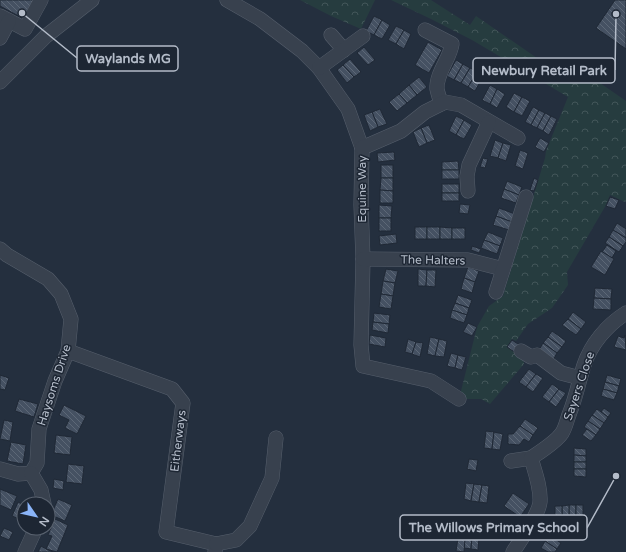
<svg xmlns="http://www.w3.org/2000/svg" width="626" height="552" font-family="'Varela Round',sans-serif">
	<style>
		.forest { fill: url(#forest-crowns) }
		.building { fill: url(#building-back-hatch); stroke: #1f2835 }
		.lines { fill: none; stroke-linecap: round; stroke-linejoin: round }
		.minor-casing { stroke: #565f6c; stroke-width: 15 }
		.minor { stroke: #38414e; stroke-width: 14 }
		.labels { text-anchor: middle; stroke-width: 3; stroke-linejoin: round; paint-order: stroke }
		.street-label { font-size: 12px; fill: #b4bcc9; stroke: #1d2633 }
		.leader { fill: none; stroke: #b4bcc9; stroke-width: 1.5 }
		.callout-dot { fill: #b4bcc9; stroke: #1d2633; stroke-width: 1.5 }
		.callout { fill: #1d2633; stroke: #b4bcc9; stroke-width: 1.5 }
		.callout-label { font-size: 13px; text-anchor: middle; font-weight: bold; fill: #b4bcc9 }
	</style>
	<defs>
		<pattern id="forest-crowns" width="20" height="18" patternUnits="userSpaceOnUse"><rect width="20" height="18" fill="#263c3f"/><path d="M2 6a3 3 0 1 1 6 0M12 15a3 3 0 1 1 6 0" fill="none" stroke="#435659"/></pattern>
		<pattern id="building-back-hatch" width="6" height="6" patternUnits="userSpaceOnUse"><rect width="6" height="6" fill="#455162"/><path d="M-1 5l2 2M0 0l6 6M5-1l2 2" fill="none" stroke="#5d6877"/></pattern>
	</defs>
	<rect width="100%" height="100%" fill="#242f3e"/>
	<g class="forest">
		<polygon points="300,0 375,0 361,29 331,16"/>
		<path d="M 391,0 L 431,0 L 470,25 L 476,16 L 537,58 C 546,61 555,57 564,58 L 626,101 L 626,201 L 625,202 L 610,195 L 606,205 L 567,272 L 568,285 L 552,308 L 528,324 L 516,341 L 512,339 L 507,347 L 523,358 L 524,364 L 490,404 L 481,399 L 459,399 L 477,327 L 489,306 L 503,296 L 545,158 L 546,151 L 568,97 L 472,40 L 431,19 Z"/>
	</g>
	<g class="building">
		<polygon points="0,0 37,0 26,20 0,6"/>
		<polygon points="615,0 626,0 626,49 596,28"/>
		<polygon points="374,16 382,20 374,35 366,31"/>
		<polygon points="382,20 390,25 382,39 374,35"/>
		<polygon points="396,26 404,30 396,44 388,40"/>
		<polygon points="404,30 411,34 404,49 396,44"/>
		<polygon points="428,42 442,50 429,73 415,65"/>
		<polygon points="364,47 375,60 368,65 357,53"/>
		<polygon points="350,59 361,72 354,77 343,65"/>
		<polygon points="456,60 463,64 454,80 447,76"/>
		<polygon points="463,64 470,68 461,83 454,80"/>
		<polygon points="343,65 354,77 347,83 337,70"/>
		<polygon points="470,68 477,72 468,87 461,83"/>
		<polygon points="477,72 484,75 475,91 468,87"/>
		<polygon points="419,77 427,87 417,95 409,85"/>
		<polygon points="409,85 417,95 407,103 399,94"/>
		<polygon points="490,85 497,89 490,104 482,100"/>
		<polygon points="497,89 505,94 497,108 490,104"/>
		<polygon points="514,93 522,97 514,112 506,107"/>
		<polygon points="399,94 407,103 397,111 389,102"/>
		<polygon points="522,97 530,101 522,116 514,112"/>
		<polygon points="533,107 539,110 531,125 525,122"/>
		<polygon points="380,109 387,124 378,127 372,112"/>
		<polygon points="539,110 545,113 537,128 531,125"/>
		<polygon points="372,112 378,127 370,131 364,115"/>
		<polygon points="545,113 551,116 543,131 537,128"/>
		<polygon points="456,116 464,120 456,135 449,131"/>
		<polygon points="551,116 557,119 549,135 543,131"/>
		<polygon points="464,120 472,125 464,139 456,135"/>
		<polygon points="429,125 435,140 427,143 421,128"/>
		<polygon points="421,128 427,143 419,147 413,132"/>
		<polygon points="540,138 549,143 544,152 535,147"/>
		<polygon points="495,140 503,143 498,158 490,156"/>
		<polygon points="503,143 511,145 506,161 498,158"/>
		<polygon points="520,150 528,153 523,169 515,166"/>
		<polygon points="394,152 395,160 378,162 377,153"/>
		<polygon points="483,158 488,159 485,168 480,167"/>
		<polygon points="458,161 459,170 442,170 442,162"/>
		<rect x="381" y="165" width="12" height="13"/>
		<rect x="442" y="170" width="17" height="9"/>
		<polygon points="381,178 393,178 393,191 380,190"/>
		<polygon points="534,178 538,180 534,191 530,190"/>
		<polygon points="507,181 522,187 519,195 504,189"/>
		<rect x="442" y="184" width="17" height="9"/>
		<polygon points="504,189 519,195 516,203 501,198"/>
		<polygon points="380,190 393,191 393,203 380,203"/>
		<rect x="442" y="193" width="17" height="8"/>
		<polygon points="610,197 619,200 615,209 606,206"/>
		<polygon points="460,204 470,205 468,214 459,213"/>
		<polygon points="379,205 392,206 391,218 379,218"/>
		<polygon points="499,208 515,214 512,222 496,216"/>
		<polygon points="496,216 512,222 509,230 493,225"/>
		<rect x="379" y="218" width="12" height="13"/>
		<polygon points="617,223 626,229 626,238 613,230"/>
		<rect x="415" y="227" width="12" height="12"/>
		<rect x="427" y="227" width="13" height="12"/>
		<polygon points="440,227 452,228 452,239 440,239"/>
		<rect x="452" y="228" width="13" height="11"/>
		<polygon points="613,230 626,238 626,242 623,246 609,237"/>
		<polygon points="488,232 503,238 500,246 484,240"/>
		<polygon points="396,234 397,243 380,245 379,236"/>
		<polygon points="609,237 623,246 619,252 605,243"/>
		<polygon points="484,240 500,246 497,254 481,248"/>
		<polygon points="607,245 616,251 612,258 602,252"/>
		<polygon points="472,246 481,249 479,253 471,250"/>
		<polygon points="601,251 614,259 605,275 591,267"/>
		<polygon points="468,267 479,271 475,282 464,278"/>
		<polygon points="386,269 398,271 395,283 383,281"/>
		<polygon points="418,269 427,270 426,286 418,286"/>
		<polygon points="427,270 436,270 435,287 426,286"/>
		<polygon points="464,278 475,282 472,293 461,289"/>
		<polygon points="383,281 395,283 393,296 381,294"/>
		<polygon points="595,288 612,289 611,299 594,298"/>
		<polygon points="381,294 393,296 391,309 379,307"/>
		<polygon points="458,295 472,300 469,308 455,303"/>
		<polygon points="594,298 611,299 611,310 593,309"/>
		<polygon points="455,303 469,308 467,315 452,310"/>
		<polygon points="452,310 467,315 464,323 450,318"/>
		<polygon points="573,312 586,322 581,329 568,319"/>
		<polygon points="374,313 390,315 389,324 373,322"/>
		<polygon points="568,319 581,329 576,335 562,325"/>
		<polygon points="373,322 389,324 388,333 372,330"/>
		<polygon points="468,323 477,327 472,336 463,332"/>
		<polygon points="552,331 566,341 562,347 548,337"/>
		<polygon points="370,335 386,338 385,347 369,344"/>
		<polygon points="625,335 626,350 614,347 618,336 624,338"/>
		<polygon points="430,337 439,339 435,356 427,354"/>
		<polygon points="548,337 562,347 557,353 543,343"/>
		<polygon points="408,339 416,342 412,354 405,352"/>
		<polygon points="439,339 447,341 444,357 435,356"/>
		<polygon points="512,340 521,346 516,353 507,347"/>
		<polygon points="416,342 423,343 420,357 412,354"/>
		<polygon points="543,343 557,353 553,360 539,350"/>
		<polygon points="451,353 458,355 455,368 447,366"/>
		<polygon points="458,355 466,357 462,370 455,368"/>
		<polygon points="529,369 536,374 526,387 519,382"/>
		<polygon points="536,374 543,378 533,392 526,387"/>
		<polygon points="0,375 9,378 5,390 0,389"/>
		<polygon points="607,375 621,379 619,386 605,382"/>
		<polygon points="605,382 619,386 617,393 603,389"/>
		<polygon points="552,384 559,389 549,402 542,397"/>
		<polygon points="559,389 566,393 556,407 549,402"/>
		<polygon points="603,389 617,393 614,400 601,396"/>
		<polygon points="19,399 38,404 34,417 15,411"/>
		<polygon points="64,405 86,416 77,434 65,428 69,420 59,415"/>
		<polygon points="604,408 611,413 608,417 601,412"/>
		<polygon points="597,409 608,417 604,423 592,415"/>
		<polygon points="592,415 604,423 600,429 588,421"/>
		<polygon points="525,419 538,428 533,435 520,426"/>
		<polygon points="4,420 13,422 10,441 0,439"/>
		<polygon points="588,421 600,429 596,435 584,427"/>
		<polygon points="520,426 533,435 529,442 524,439 519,445 508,444 508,434 513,434"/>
		<polygon points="587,429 596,435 591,441 582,435"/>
		<polygon points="486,431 494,432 492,449 484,448"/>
		<polygon points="494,432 503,434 500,450 492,449"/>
		<polygon points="56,435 72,437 70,455 54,453"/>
		<polygon points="11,442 26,445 23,464 7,461"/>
		<polygon points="574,448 586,449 586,456 574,455"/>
		<polygon points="574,455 586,456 586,462 574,462"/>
		<polygon points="469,459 478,460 476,471 467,469"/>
		<rect x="574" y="462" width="12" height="7"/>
		<polygon points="68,464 84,466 82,484 66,482"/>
		<polygon points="574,469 586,469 586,477 574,476"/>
		<polygon points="54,479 64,481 63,490 53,488"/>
		<polygon points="466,483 474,484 471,501 464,499"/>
		<polygon points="474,484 482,485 479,502 471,501"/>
		<polygon points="482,485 489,486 487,503 479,502"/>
		<polygon points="0,489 17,496 11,510 0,505"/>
		<polygon points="513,493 529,504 520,517 504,506"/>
		<polygon points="58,499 72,505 65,521 51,515"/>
		<polygon points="18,502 24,505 24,521 12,516"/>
		<rect x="569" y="505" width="7" height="12"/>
		<polygon points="569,505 569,517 562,517 562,506"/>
		<rect x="576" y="505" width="7" height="12"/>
		<polygon points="555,506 562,506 562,517 555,518"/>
		<polygon points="55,519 68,525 57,552 46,549 52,536 48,535"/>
		<polygon points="4,528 13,532 9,540 0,536"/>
		<polygon points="549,535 561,543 557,549 545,541"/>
		<polygon points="465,536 472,536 471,549 464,548"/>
		<polygon points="472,536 479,537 478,550 471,549"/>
		<polygon points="458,538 465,539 464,552 456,551"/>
		<polygon points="545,541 557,549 555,552 548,552 541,548"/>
		<polygon points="41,546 46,549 53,552 38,552"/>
	</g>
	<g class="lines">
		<defs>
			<g id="minor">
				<polyline points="227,0 260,19 302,51 319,68 348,109 362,148 361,205 363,259 361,345 363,366 431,381 459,399"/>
				<polyline points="0,16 25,29 41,0"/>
				<path d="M 425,30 L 452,44 C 450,59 436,73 437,89 C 438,94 440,99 441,104"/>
				<polyline points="331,35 344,50"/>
				<polyline points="0,38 9,21"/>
				<polyline points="319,68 363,36"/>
				<polyline points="0,82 46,36 92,0"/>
				<polyline points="362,148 401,131 425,112 445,102 461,105 518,138"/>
				<polyline points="468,191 467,176 469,165 489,122"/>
				<polyline points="0,249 7,255 48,279 61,294 71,319 68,351 55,381 39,429 37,463 31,473 18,474 0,469"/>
				<polyline points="363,259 468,260 503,269"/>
				<polyline points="496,292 526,197"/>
				<polyline points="68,351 172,389 183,403 166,532 216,544 215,552"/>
				<polyline points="521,351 531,357 537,355 561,373 580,378"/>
				<polyline points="511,461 531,458"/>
				<polyline points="31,473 41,490 44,504"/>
				<polyline points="216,544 236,540 250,526 272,478 276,438"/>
				<polyline points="25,552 36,528"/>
				<path d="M 513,552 C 520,541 539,514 540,502 C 541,488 535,472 531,458 C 540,452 556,442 562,433 C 566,427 567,419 570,412 C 576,397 579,381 584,365 C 591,344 607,325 626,313"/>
			</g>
		</defs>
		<use href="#minor" class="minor-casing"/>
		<use href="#minor" class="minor"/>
	</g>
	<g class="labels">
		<g class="street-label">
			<text transform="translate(362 189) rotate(-90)" y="4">Equine Way</text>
			<text transform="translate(433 260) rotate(1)" y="4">The Halters</text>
			<text transform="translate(54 385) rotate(-72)" y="4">Haysoms Drive</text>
			<text transform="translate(579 386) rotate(-71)" y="4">Sayers Close</text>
			<text transform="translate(178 441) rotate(-83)" y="4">Eitherways</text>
		</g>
	</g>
	<path class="leader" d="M22 13L77 58M616 14L615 70M616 476L587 528"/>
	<g class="callout-dot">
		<circle cx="22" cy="13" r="4"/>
		<circle cx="616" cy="14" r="4"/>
		<circle cx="616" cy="476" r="4"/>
	</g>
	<g class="callout">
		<rect x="77" y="46" width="101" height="25" rx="4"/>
		<rect x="473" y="58" width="142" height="25" rx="4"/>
		<rect x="400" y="515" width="187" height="25" rx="4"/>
	</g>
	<g class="callout-label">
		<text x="128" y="63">Waylands MG</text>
		<text x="544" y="75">Newbury Retail Park</text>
		<text x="494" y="532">The Willows Primary School</text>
	</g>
	<g transform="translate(36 516) rotate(124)"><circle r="19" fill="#1d2633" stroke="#59626f"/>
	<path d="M0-3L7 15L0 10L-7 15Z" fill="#8ab4f8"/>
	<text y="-6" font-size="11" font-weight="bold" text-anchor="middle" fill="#b4bcc9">N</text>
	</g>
</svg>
